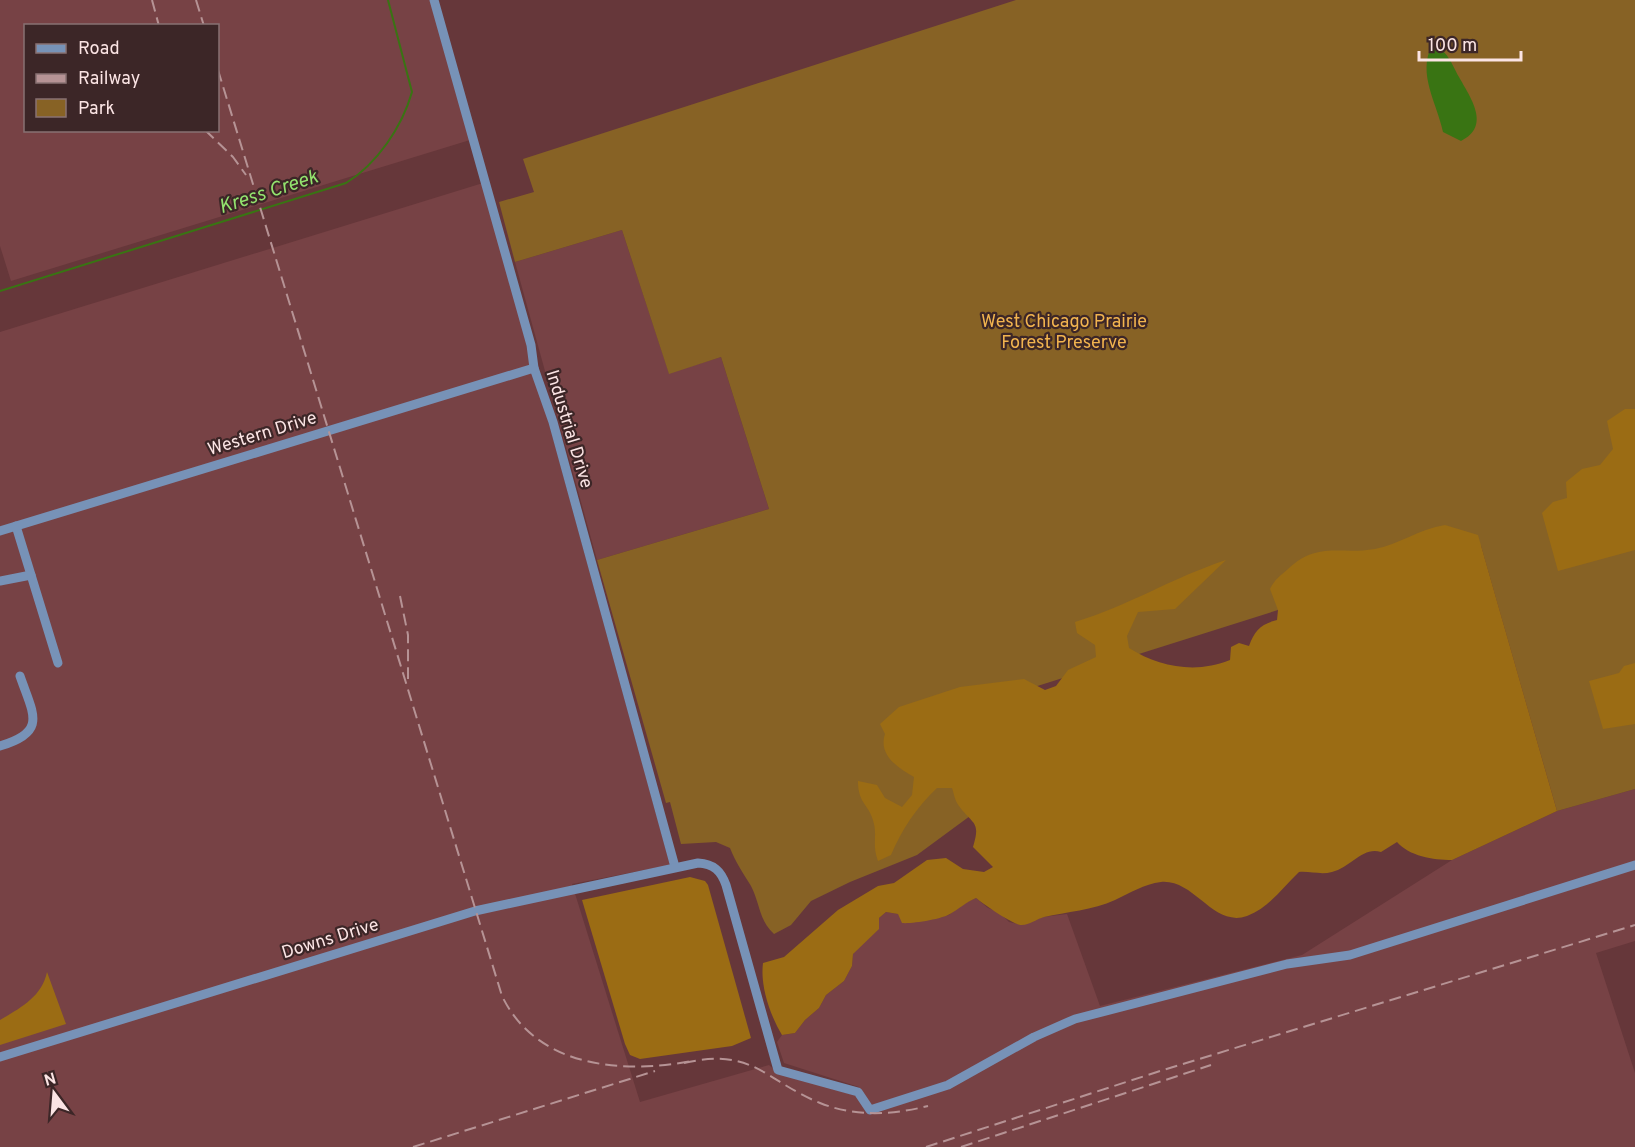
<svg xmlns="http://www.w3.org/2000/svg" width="1635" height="1147" font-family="Overpass,sans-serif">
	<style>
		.built { fill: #774245; fill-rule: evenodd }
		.green { fill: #876225 }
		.forest { fill: #9b6c14 }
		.water { fill: #397413 }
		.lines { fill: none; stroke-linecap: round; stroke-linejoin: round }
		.stream { stroke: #397413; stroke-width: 2 }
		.minor { stroke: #7792b7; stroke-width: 9 }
		.rail { stroke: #b69395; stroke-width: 2; stroke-dasharray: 12 6; stroke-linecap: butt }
		.labels { text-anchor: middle; stroke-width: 4.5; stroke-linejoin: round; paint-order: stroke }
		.park-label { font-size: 18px; fill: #f2b44f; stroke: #3c2627 }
		.street-label { font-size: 18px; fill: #fbe4e4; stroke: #3c2627 }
		.water-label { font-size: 20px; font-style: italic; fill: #93e36e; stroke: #3c2627 }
	</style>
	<rect width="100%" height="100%" fill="#66373a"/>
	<g class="built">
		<path d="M 0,0 L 431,0 L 470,140 L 11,281 L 0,246 ZM 26,26 L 218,26 L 218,130 L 26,130 Z"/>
		<polygon points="483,183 670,865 572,884 640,1102 769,1065 779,1074 857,1096 859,1087 784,1063 777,1042 782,1035 795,1033 805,1020 819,1008 826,995 844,981 852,966 853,954 879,918 886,912 929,919 949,915 962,904 976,898 988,908 999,912 1009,922 1022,925 1043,917 1067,914 1100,1006 1302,955 1452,860 1557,811 1635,789 1635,941 1596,953 1635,1073 1635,1147 0,1147 0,332"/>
		<polygon points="622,230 669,373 721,357 769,509 597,560 515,262"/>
	</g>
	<path class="green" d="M 1016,0 L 1635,0 L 1635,789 L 1557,811 L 1481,546 L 999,698 L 970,816 L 917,855 L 850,882 L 811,901 L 791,925 L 774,934 C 759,921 760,903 751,886 C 743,873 736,863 730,848 L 716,842 L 681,844 L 670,802 L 666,803 L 597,560 L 769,509 L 721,357 L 669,374 L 622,230 L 515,262 L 499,202 L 534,192 L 523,159 Z"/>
	<g class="forest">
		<polygon points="1625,409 1635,409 1635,550 1558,571 1542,513 1553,502 1567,498 1566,482 1582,469 1600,465 1613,449 1607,421"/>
		<path d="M 1445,525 L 1478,535 L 1557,811 L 1452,860 C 1433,860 1409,856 1397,842 L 1381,852 C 1363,846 1351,867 1332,872 C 1321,875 1310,871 1299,872 C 1282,888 1270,907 1247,916 C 1213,928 1195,879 1161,882 C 1144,884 1130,893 1115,900 C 1093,910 1066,912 1044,917 C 1037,919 1029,925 1022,925 C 1015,926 983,904 976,898 C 966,902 959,909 950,914 C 942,919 912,924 902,923 L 898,914 L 886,912 L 879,918 L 879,929 L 853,954 L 852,966 L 844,981 L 826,995 L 819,1008 L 805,1020 L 795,1033 L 782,1035 C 770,1015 760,986 763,963 L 784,957 L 838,910 L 878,886 L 894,883 L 927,860 L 946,858 L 963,869 L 984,872 L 993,867 L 973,847 C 981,821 973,825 959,806 C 955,801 954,794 952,788 L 937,788 C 916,808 902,829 891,855 L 878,861 C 872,845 877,838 874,824 C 870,804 858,805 858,781 L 877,785 L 885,798 L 902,807 L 912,795 L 914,777 C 898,768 878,755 885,734 L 880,724 L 899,707 L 960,687 L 1024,679 L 1045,690 L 1056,686 L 1068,670 L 1096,657 L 1095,645 L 1077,633 L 1075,622 C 1128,606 1174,577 1226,560 L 1175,609 L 1138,612 L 1127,636 L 1129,648 C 1159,667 1196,674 1230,660 L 1231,647 L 1239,643 L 1249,646 C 1255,630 1261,624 1277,620 L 1278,610 L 1270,589 C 1275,579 1280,576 1288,569 C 1318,541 1340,555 1375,549 C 1400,544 1419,529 1445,525 Z"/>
		<polygon points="1635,663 1635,724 1603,729 1589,681 1619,673 1624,666"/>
		<polygon points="690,877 705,881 708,885 751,1038 732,1046 640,1059 630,1055 625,1044 582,900"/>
		<path d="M 47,972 L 66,1024 L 0,1045 L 0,1020 C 20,1008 42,997 47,972 Z"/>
	</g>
	<path class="water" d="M 1432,45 C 1448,50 1451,63 1459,77 C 1470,97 1492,126 1461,141 L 1443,132 C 1437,103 1417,74 1432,45 Z"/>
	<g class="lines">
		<path class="stream" d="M 0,291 L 346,183 C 377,164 402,127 412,92 L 388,0"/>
		<g class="minor">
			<polyline points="434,0 531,345 534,368 553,422 675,867"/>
			<polyline points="16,526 58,663"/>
			<polyline points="0,531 534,368"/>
			<polyline points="0,581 31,575"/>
			<path d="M 0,746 C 48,732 33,714 20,676"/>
			<path d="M 0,1057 L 475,911 L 698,863 C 714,864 721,871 726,885 L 778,1070 L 858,1092 L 870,1110 L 948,1085 L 1034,1037 L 1075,1019 L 1287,964 L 1350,955 L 1635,865"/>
		</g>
		<g class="rail">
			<polyline points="152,0 159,26"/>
			<polyline points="196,0 204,26"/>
			<path d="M 218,70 L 502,996 C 537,1068 622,1074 692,1061"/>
			<polyline points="205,130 233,157 246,175"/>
			<polyline points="400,596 408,635 408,679"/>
			<path d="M 684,1063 C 753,1047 764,1080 820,1103 C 855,1117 892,1115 928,1106"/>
			<polyline points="413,1147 655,1071"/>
			<polyline points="926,1147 1157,1072 1635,925"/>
			<polyline points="961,1147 1211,1065"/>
		</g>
	</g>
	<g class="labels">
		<g class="park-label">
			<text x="1064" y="327">West Chicago Prairie<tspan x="1064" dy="21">Forest Preserve</tspan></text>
		</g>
		<g class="street-label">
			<text transform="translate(570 429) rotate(73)" y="6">Industrial Drive</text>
			<text transform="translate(262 433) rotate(-17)" y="6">Western Drive</text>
			<text transform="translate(330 938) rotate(-17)" y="6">Downs Drive</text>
		</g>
		<g class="water-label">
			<text transform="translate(268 191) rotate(-18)" y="7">Kress Creek</text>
		</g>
	</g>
	<rect x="24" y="24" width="195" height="108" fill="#3c2627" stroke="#887273" stroke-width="1.5"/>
	<rect x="36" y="44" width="30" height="9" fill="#7792b7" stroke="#887273" stroke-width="1.5"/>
	<text x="78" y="54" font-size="18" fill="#fbe4e4">Road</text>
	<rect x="36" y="74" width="30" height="9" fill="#b69395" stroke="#887273" stroke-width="1.5"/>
	<text x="78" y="84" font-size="18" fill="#fbe4e4">Railway</text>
	<rect x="36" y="99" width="30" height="18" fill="#876225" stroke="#887273" stroke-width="1.5"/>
	<text x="78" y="114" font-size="18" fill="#fbe4e4">Park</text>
	<g transform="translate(54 1093) rotate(344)" stroke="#3c2627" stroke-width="4.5" paint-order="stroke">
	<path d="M0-4.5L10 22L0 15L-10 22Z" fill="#fbe4e4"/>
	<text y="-9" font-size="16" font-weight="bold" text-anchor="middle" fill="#fbe4e4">N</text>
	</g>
	<path d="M1419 51v9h102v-9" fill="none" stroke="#fbe4e4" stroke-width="3"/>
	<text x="1428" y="51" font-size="18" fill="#fbe4e4" stroke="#3c2627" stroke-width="4.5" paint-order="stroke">100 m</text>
</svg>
